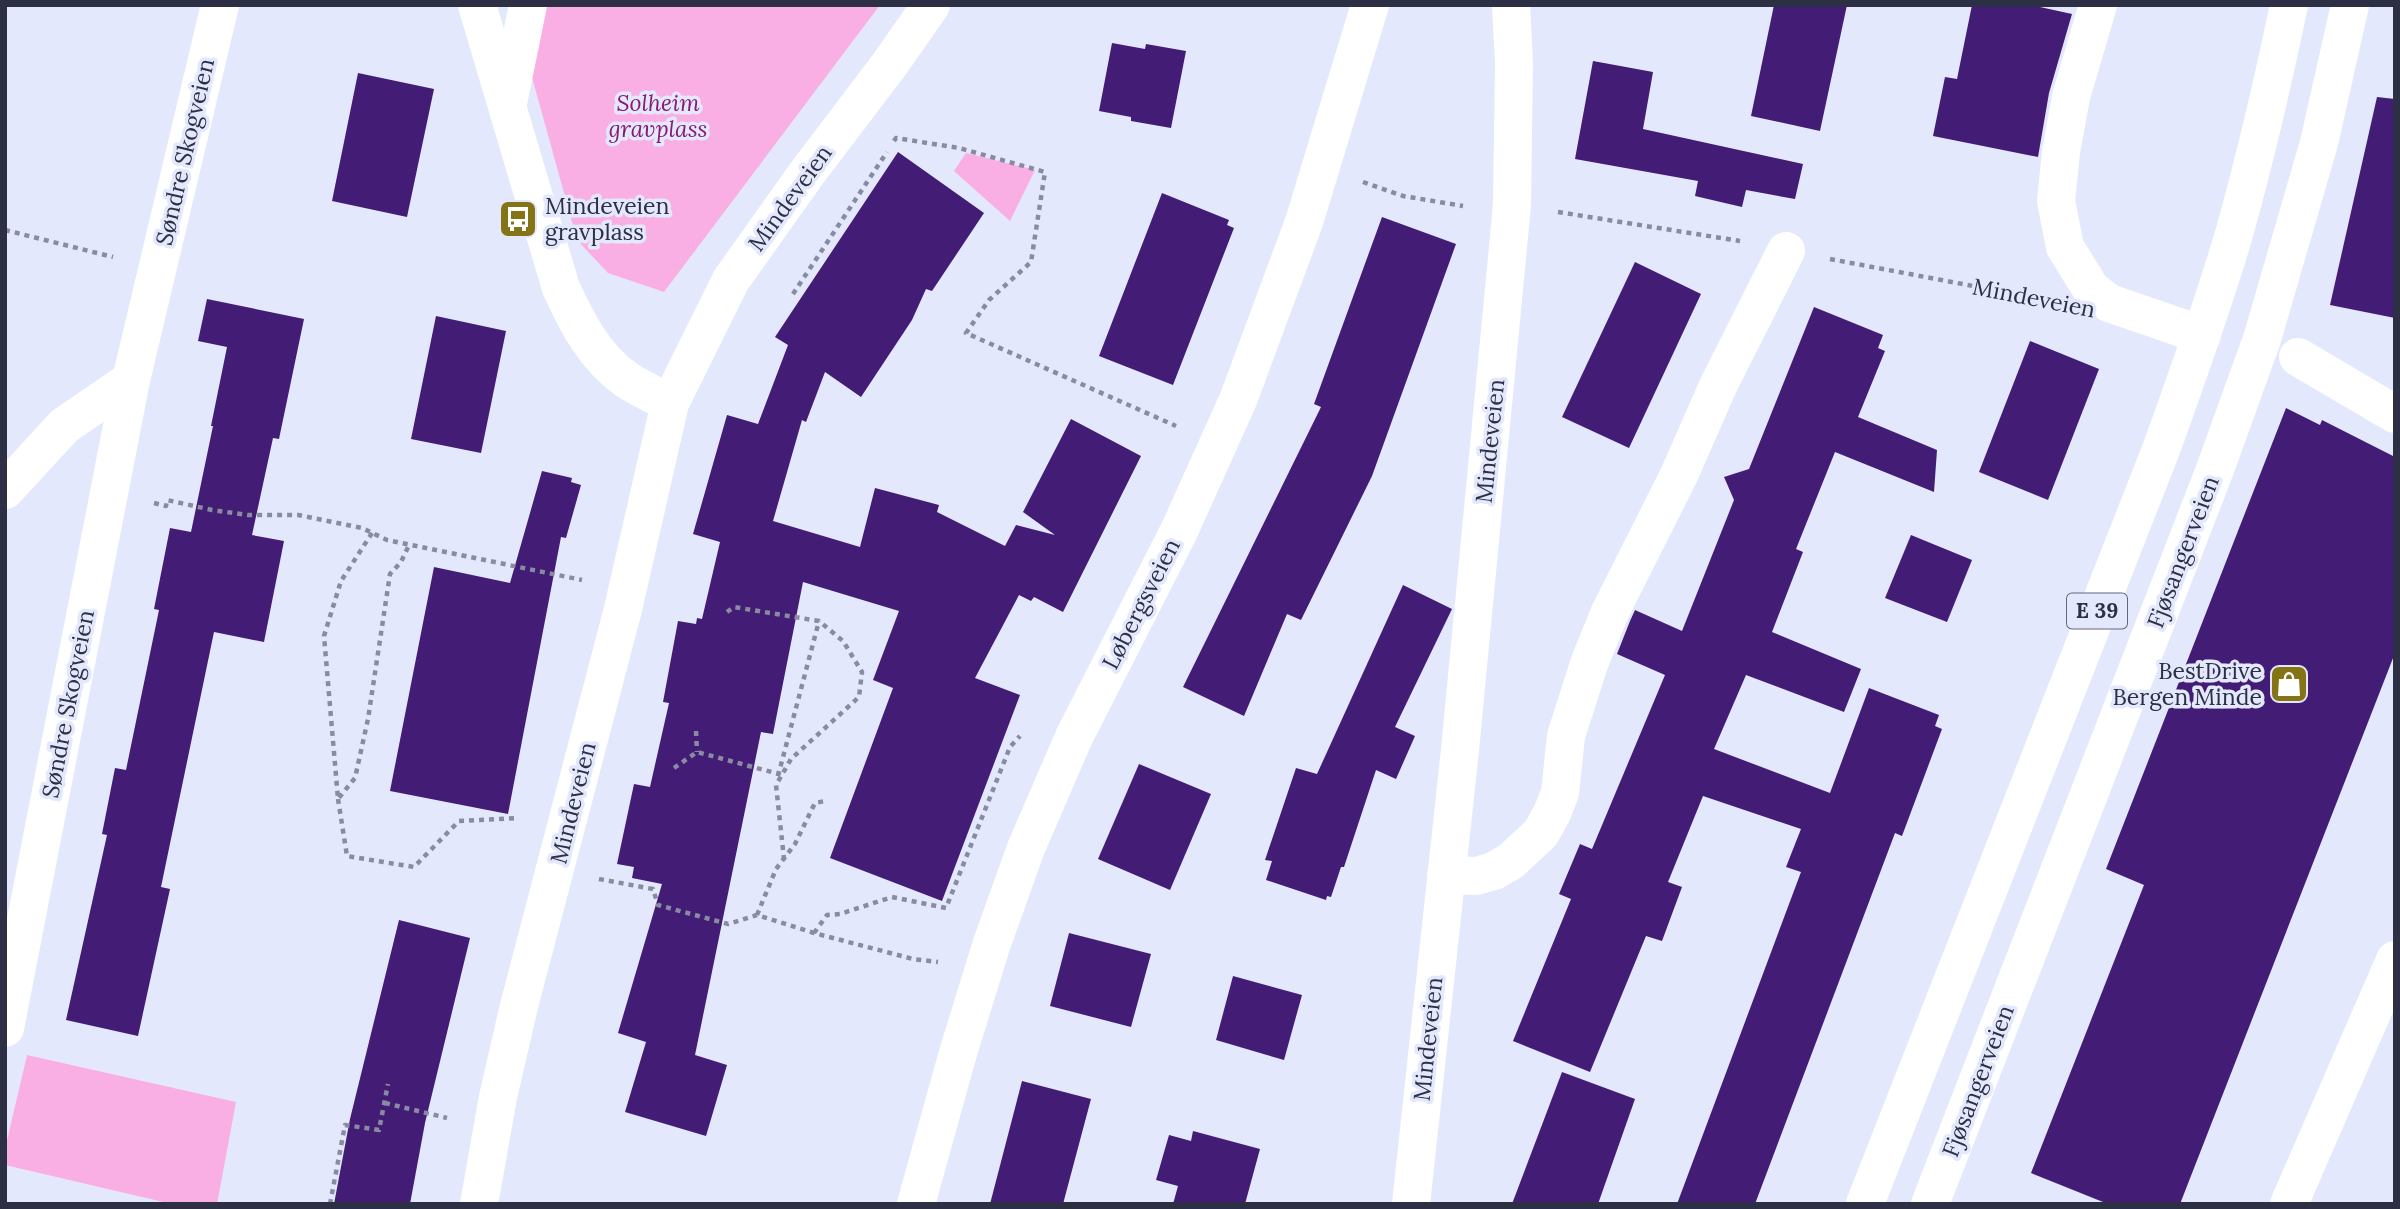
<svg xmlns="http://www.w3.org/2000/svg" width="2400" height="1209" font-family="Lora,serif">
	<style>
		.green { fill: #faafe4 }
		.building { fill: #431c76 }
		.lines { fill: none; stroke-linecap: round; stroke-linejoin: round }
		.path { stroke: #898ca1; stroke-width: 4.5; stroke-dasharray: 5 5; stroke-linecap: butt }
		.minor { stroke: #fff; stroke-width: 38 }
		.highway { stroke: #fff; stroke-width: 38 }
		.labels { text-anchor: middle; stroke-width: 7; stroke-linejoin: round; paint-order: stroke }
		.shield { fill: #e4e8fd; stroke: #64677c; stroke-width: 2 }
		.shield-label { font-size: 21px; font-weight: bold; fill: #2d3044 }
		.park-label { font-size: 23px; font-style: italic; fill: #8a1973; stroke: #e4e8fd }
		.street-label { font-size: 23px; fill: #2d3044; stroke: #e4e8fd }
		.poi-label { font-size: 23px; fill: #2d3044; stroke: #e4e8fd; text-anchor: start }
	</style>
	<rect width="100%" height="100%" fill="#e4e8fd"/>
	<g class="green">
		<polygon points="512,5 880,5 664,292 608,273 577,240"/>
		<polygon points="966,153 1035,170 1010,221 954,171"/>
		<polygon points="27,1055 236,1102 217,1204 172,1204 5,1165 5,1149"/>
	</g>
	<g class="building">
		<polygon points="1774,5 1847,5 1820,131 1751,116"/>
		<polygon points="1972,5 2031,5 2072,14 2049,93 2038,157 1933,136 1945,77 1957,79"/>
		<polygon points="1112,43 1145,49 1146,44 1186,51 1171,128 1131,121 1131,117 1099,111"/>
		<polygon points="1593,61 1653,72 1643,129 1803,164 1795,199 1746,190 1742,207 1695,196 1698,181 1575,159"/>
		<polygon points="358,73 434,89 407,217 332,201"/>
		<polygon points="2377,97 2395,99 2395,318 2330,305"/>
		<polygon points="898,152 984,213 932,291 926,289 912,320 861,397 825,372 806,422 802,420 773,521 860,547 875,488 939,505 937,512 1005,546 1016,525 1055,535 1023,512 1071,419 1141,456 1063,612 1034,597 1031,601 1019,595 975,678 1020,695 942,901 830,858 893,688 873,680 899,611 803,582 773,734 761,732 695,1055 727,1065 706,1136 625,1112 646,1042 618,1033 662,884 632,878 634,867 617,864 634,784 650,787 669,703 663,702 678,621 696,624 697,618 702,619 720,542 693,534 727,415 758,424 788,345 775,337"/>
		<polygon points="1162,193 1229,220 1227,225 1234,228 1173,385 1099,356"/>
		<polygon points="1382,217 1456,244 1372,476 1301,620 1287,614 1244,716 1183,687 1321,407 1314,404"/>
		<polygon points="1635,262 1701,294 1629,448 1562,417"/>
		<polygon points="207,299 304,319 279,439 273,438 252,535 284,541 264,642 214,632 161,887 170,889 138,1036 66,1020 107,835 102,834 115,768 126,770 159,610 154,609 170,528 191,532 213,426 211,426 227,347 198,341"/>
		<polygon points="1814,307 1883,335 1878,348 1885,351 1858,417 1937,450 1934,492 1835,452 1796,549 1803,552 1772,632 1861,669 1844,712 1746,675 1714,749 1830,793 1869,688 1939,715 1935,726 1942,729 1902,836 1895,833 1755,1204 1677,1204 1801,872 1786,867 1801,829 1703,796 1668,882 1682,887 1662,941 1646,936 1590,1072 1513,1041 1571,899 1559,894 1580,844 1592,849 1665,675 1617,654 1630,621 1635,610 1682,631 1734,500 1724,477 1749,469"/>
		<polygon points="436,316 506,331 481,453 411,439"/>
		<polygon points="2030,341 2099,369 2048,500 1979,472"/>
		<polygon points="2286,408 2320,425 2322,420 2395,457 2395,653 2180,1204 2108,1204 2031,1173 2144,885 2106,869"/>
		<polygon points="542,471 572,478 571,482 581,485 566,538 561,537 508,814 390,791 434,567 510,583"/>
		<polygon points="1911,535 1972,560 1947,622 1885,598"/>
		<polygon points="1403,585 1452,609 1395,727 1415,736 1396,779 1376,770 1344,867 1341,867 1331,897 1327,896 1326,900 1266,880 1272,861 1265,860 1296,768 1317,774"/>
		<polygon points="1139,764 1211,794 1170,890 1098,859"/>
		<polygon points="399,920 470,938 425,1123 410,1204 334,1204 350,1119"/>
		<polygon points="1069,933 1151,954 1131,1027 1050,1006"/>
		<polygon points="1233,976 1302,995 1284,1060 1216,1040"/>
		<polygon points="1562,1072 1635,1099 1598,1204 1512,1204"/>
		<polygon points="1022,1081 1091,1099 1063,1204 990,1204"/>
		<polygon points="1193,1131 1260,1149 1245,1204 1173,1204 1178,1186 1156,1180 1169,1135 1191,1141"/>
	</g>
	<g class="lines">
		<g class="path">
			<polyline points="894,141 896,138 959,148 1045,172 1031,262 989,300 966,333 1176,426"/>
			<polyline points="1363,182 1403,196 1463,206"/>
			<polyline points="1558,212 1740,241"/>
			<polyline points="5,230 113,257"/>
			<polyline points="1830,259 2042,299"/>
			<polyline points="793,294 887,152"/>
			<polyline points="154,503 166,506 167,500 212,510 248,515 298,515 362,528 387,540 582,580"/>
			<polyline points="372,533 341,581 324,636 338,799 355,778 368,719 390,574 401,562 409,545"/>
			<polyline points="727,612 734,607 819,621 843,641 862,672 859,697 791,759 776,785 784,859"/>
			<polyline points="696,731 697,752"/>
			<polyline points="674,768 697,752 779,774"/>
			<polyline points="778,776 819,621"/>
			<polyline points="338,799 347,856 414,867 459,821 518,818"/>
			<polyline points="599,879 653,889 658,905 728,924 757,915 814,933 913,959 938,962"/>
			<polyline points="757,915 776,869 795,844 815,803 825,801"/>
			<polyline points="814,933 827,915 840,914 892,897 946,908 1010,747 1020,736"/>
			<polyline points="385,1103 447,1118"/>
			<polyline points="330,1204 345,1125 379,1130 388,1084"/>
		</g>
		<g class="minor">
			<path d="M 477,5 L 561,288 C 577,323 595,358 627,380 C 641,389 656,396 670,403"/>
			<polyline points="2098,5 2071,97 2061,152 2056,201 2065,247 2091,289 2109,303 2202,335"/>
			<polyline points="508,103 528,5"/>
			<polyline points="2298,357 2395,414"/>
			<polyline points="5,490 64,426 131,380"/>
			<polyline points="1446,875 1476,876 1494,871 1511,861 1541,833 1552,813 1560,793 1566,736 1590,661 1610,612 1679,475 1718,386 1786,251"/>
			<polyline points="5,1028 131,380 220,5"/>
			<polyline points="479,1204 498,1097 519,1006 623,609 670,403 731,280 807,173 889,65 931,5"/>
			<polyline points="916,1204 958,1053 991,946 1026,848 1074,737 1179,531 1238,400 1304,222 1370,5"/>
			<polyline points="1411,1204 1460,750 1512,205 1514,63 1511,5"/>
			<polyline points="2289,1204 2395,960"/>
		</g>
		<g class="highway">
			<path d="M 1865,1204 L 2162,447 C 2187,377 2213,306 2234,234 C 2255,159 2273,82 2289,5"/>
			<polyline points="1930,1204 2214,472 2262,339 2319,143 2350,5"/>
		</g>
	</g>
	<defs>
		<symbol id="bus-square" viewBox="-11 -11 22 22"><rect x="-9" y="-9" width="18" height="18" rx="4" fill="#857416" stroke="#e4e8fd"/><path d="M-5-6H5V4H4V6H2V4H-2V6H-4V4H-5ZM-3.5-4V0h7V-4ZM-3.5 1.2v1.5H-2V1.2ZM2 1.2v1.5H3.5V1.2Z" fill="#fff"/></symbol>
		<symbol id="shop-square" viewBox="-11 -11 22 22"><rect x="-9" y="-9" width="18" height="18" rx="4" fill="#857416" stroke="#e4e8fd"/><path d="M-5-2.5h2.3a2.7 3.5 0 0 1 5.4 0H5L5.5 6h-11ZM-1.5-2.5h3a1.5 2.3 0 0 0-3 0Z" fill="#fff"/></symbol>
	</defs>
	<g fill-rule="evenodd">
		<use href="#bus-square" x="496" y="197" width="44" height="44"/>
		<use href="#shop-square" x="2267" y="662" width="44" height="44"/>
	</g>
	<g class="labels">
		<rect class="shield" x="2067" y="593.5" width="60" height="35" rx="5"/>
		<g class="shield-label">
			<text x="2097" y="618">E 39</text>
		</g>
		<g class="park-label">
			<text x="658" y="111">Solheim<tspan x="658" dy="26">gravplass</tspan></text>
		</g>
		<g class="street-label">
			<text transform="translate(185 152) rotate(-77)" y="8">Søndre Skogveien</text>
			<text transform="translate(790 198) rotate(-54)" y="8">Mindeveien</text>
			<text transform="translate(2034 298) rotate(11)" y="8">Mindeveien</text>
			<text transform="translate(1490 441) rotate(-84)" y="8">Mindeveien</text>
			<text transform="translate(2183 552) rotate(-69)" y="8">Fjøsangerveien</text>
			<text transform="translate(1141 604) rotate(-63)" y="8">Løbergsveien</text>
			<text transform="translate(68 704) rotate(-79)" y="8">Søndre Skogveien</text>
			<text transform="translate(573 803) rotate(-76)" y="8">Mindeveien</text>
			<text transform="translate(1428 1039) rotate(-84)" y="8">Mindeveien</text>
			<text transform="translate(1978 1081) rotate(-69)" y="8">Fjøsangerveien</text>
		</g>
		<g class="poi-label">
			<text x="545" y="214">Mindeveien<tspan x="545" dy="26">gravplass</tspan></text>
			<text x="2262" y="679" text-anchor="end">BestDrive<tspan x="2262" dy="26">Bergen Minde</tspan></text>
		</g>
	</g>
	<rect width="2400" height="1209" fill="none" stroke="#2d3044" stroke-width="14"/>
</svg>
